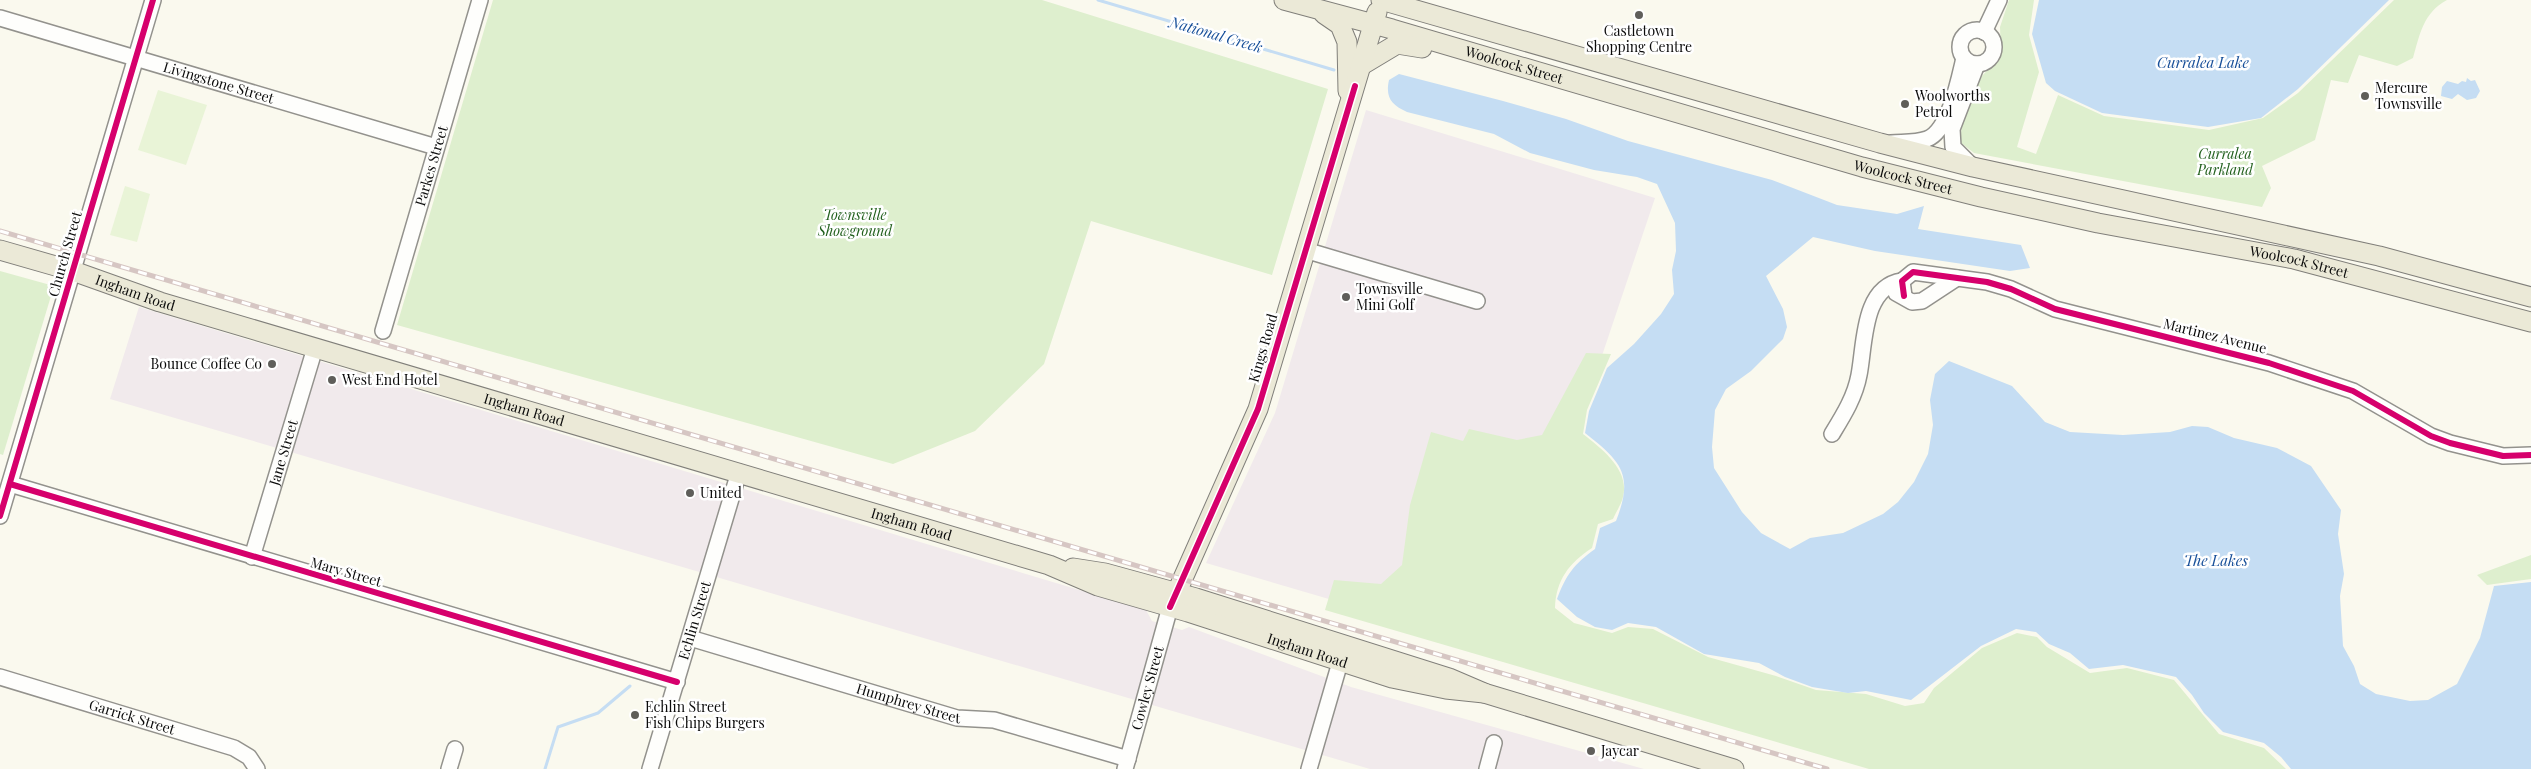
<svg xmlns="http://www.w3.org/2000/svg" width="2531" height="769" font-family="'Playfair Display',serif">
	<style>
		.industrial { fill: #f1eaec }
		.green { fill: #deefce }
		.pitch { fill: #e9f4d7 }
		.water { fill: #c5ddf3 }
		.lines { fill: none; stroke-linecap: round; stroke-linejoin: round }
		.stream { stroke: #c5ddf3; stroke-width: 3 }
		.minor-casing { stroke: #93928d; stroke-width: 18 }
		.major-casing { stroke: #807f7a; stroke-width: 21 }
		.minor { stroke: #fefefc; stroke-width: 15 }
		.major { stroke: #ebe9d7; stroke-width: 19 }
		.rail-casing { stroke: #d6c6c3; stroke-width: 5 }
		.rail { stroke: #fff; stroke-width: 3; stroke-dasharray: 9; stroke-linecap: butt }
		.cycleway-casing { stroke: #fff; stroke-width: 9 }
		.cycleway { stroke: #d6006c; stroke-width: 6 }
		.poi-dot { fill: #5f5e5a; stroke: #fff; stroke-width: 2 }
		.labels { text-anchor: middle; stroke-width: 5; stroke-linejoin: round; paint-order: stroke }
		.poi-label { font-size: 14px; fill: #0b0b0b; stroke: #fff; text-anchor: start }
		.street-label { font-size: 14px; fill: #0b0b0b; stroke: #fff }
		.park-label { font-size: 14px; font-style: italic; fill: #22601d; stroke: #fff }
		.water-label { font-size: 15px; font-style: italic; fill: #174f99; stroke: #fff }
	</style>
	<rect width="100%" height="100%" fill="#faf9ee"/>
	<g class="industrial">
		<polygon points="1366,110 1655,198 1503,650 1206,563 1275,413"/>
		<polygon points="139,307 1146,610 1152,621 1182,630 1189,627 1351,687 1644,769 1370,769 110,399"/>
	</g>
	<g class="green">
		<polygon points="493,0 1042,0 1328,89 1272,275 1091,221 1044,364 975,431 893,464 397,325"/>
		<path d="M 2009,0 L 2034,0 L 2029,35 L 2039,72 L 2017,147 L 2036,154 L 2058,95 L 2104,116 L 2209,130 L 2263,118 L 2298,93 L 2394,0 L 2447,0 C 2423,13 2420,34 2413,58 L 2397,66 L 2359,55 L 2348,83 L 2331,80 L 2315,140 L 2262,166 L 2271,188 L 2262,207 L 1974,153 L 1960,142 L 1963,114 L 1982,76 L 1999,58 L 2001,52 L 2000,27 Z"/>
		<polygon points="0,271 54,286 3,455 0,454"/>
		<path d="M 1586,353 L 1611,354 L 1587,410 L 1583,434 C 1602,449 1630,470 1623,497 C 1621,505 1616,512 1613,519 L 1598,524 L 1592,548 C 1569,563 1556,580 1555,608 L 1574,623 L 1612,633 L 1628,627 L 1653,629 L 1708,657 L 1776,676 L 1816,690 L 1866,694 L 1905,706 L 1924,703 L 1934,688 L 1982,648 L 2017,633 L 2037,637 L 2047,647 L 2090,673 L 2127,668 L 2174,680 L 2219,734 L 2264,748 L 2286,769 L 1869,769 L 1325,610 L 1334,580 L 1381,584 L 1402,565 L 1410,505 L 1431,432 L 1463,441 L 1469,429 L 1517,440 L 1542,435 Z"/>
		<polygon points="2531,555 2531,579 2487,585 2477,575"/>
	</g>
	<g class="pitch">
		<polygon points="158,90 207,105 186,165 138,150"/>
		<polygon points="125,186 150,194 137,242 110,235"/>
	</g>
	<g class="water">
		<polygon points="2039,0 2389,0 2298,89 2261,118 2208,127 2102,113 2055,91 2046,83 2032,34"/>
		<path d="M 1399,74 L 1503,101 L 1566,119 L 1628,141 L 1772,180 L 1837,205 L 1897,214 L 1924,206 L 1918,229 L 2021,245 L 2030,268 L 2010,271 L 1875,251 L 1813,237 L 1766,276 L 1783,309 L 1787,327 L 1783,339 L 1751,371 L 1726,389 L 1715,410 L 1712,447 L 1714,468 L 1742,512 L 1761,533 L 1790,549 L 1810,538 L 1843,533 L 1883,514 L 1898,502 L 1914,482 L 1928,454 L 1933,425 L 1930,400 L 1935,374 L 1949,361 L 2012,386 L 2045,422 L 2070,432 L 2123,435 L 2170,432 L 2192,426 L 2208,427 L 2234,438 L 2277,448 L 2311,466 L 2341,510 L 2338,534 L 2344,574 L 2340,596 L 2343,646 L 2354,666 L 2360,684 L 2376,694 L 2410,701 L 2428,700 L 2457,684 L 2480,638 L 2494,586 L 2531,582 L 2531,769 L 2291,769 L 2281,757 L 2264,743 L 2223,732 L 2204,713 L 2192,695 L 2176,677 L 2123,665 L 2089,669 L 2070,653 L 2049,644 L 2036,632 L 2016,629 L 1981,646 L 1911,700 L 1866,691 L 1848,693 L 1812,687 L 1785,677 L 1759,663 L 1704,654 L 1656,627 L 1628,623 L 1612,630 L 1595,627 L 1577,617 L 1557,599 C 1566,575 1574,564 1595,549 L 1600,528 L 1616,521 C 1634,475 1622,462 1585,433 L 1589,411 L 1607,368 L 1634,344 L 1661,314 L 1674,294 L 1672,270 L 1676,251 L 1675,223 L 1657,184 L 1637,177 L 1594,170 L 1530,153 L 1494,134 L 1407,112 C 1392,105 1385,98 1389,80 Z"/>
		<polygon points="2467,78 2471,81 2475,80 2480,91 2476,98 2467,100 2458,94 2452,99 2441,96 2442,87 2447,81 2458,84 2462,81 2466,82"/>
	</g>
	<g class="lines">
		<g class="stream">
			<polyline points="1098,0 1334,70"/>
			<polyline points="545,769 558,727 598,713 630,686"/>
		</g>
		<defs>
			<g id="minor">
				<path id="s1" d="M 0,18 L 436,147"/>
				<circle cx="1977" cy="47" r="17"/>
				<polyline points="1984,32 1999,0"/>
				<path d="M 1891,143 C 1903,142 1916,143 1927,139 C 1949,131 1959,79 1964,58"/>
				<polyline points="1973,167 1953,147 1952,129 1977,64"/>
				<polyline points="1305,250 1477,301"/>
				<polyline points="1896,293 1912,302 1922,301 1957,278"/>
				<polyline points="1904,296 1902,281 1913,272 1987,282 2011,289 2055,309 2269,363 2353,391 2431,436 2450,443 2503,456 2531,455"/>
				<path id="s2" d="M 383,331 L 480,0"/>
				<path d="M 1832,434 C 1843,416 1855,397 1859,375 C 1865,345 1862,287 1902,281"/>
				<polyline points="10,484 677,682"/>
				<polyline points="0,516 153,0"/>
				<path id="s3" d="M 252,557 L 315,348"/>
				<path id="s4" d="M 690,638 L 957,718 L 994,720 L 1128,759"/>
				<path id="s5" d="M 0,677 L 234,748 L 249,757 L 257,769"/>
				<polyline points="449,769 455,749"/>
				<path id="s6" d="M 650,769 L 739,472"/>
				<path id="s7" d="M 1125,769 L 1170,607"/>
				<polyline points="1309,769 1343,652"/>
				<polyline points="1487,769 1494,743"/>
			</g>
			<g id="major">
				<path id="s8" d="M 1284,0 L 1392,29 L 1862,167 L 1981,197 L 2098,223 L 2294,259 L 2531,322"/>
				<polyline points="1381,0 1880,143 1973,167 2379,256 2531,297"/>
				<polyline points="1324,14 1340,25 1347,42 1348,91"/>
				<polyline points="1362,65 1397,44 1422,48"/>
				<path id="s9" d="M 0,250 L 73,271 L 160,302 L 1049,565 L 1098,586 L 1188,612 L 1392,678 L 1446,689 L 1484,693"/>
				<polyline points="1073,568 1105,573 1196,598 1449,678 1484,693 1734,769"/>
				<polyline points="1172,603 1258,409 1377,12"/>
			</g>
		</defs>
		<use href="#minor" class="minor-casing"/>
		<use href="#major" class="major-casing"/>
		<use href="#minor" class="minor"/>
		<use href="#major" class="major"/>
		<defs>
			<polyline id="rail" points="0,231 1827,769"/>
		</defs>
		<use href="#rail" class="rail-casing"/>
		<use href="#rail" class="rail"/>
		<defs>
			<g id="cycleway">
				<polyline points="1904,296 1902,281 1913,272 1987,282 2011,289 2055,309 2269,363 2353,391 2431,436 2450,443 2503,456 2531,455"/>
				<polyline points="10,484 677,682"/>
				<polyline points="0,516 153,0"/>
				<polyline points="1170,607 1258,409 1355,86"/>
			</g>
		</defs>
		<use href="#cycleway" class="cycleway-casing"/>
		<use href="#cycleway" class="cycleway"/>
	</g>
	<g class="poi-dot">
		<circle cx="1639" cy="15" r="5"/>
		<circle cx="2365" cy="96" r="5"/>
		<circle cx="1905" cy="104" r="5"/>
		<circle cx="1346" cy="297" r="5"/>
		<circle cx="272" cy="364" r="5"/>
		<circle cx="332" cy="380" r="5"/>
		<circle cx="690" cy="493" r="5"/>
		<circle cx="635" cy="715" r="5"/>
		<circle cx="1591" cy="751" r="5"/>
	</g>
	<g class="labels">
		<g class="poi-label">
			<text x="1639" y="36" text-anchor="middle">Castletown<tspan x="1639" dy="16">Shopping Centre</tspan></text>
			<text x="2375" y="93">Mercure<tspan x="2375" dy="16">Townsville</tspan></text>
			<text x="1915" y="101">Woolworths<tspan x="1915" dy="16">Petrol</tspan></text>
			<text x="1356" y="294">Townsville<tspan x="1356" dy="16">Mini Golf</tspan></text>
			<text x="262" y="369" text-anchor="end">Bounce Coffee Co</text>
			<text x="342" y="385">West End Hotel</text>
			<text x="700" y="498">United</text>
			<text x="645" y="712">Echlin Street<tspan x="645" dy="16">Fish Chips Burgers</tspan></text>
			<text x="1601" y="756">Jaycar</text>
		</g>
		<g class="street-label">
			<text dy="5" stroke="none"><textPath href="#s8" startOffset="239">Woolcock Street</textPath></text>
			<text dy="5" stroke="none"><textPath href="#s1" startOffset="228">Livingstone Street</textPath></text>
			<text dy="5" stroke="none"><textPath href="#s2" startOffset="172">Parkes Street</textPath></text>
			<text dy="5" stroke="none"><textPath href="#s8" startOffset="644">Woolcock Street</textPath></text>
			<text transform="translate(65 254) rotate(-74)" y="5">Church Street</text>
			<text dy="5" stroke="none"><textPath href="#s8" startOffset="1049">Woolcock Street</textPath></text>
			<text dy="5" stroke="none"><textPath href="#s9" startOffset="142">Ingham Road</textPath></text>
			<text transform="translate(2215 336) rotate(14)" y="5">Martinez Avenue</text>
			<text transform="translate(1263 348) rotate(-74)" y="5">Kings Road</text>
			<text dy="5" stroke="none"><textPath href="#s9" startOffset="548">Ingham Road</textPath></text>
			<text dy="5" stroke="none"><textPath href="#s3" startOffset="109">Jane Street</textPath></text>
			<text dy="5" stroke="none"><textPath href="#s9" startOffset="952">Ingham Road</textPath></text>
			<text transform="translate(346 572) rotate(16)" y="5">Mary Street</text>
			<text dy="5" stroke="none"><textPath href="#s6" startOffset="155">Echlin Street</textPath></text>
			<text dy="5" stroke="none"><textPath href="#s9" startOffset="1368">Ingham Road</textPath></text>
			<text dy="5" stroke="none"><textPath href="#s7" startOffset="84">Cowley Street</textPath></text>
			<text dy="5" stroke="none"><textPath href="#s4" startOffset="228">Humphrey Street</textPath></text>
			<text dy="5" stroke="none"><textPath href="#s5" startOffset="138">Garrick Street</textPath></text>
		</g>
		<g class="park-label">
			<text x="2225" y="159">Curralea<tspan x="2225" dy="16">Parkland</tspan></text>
			<text x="855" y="220">Townsville<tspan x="855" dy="16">Showground</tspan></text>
		</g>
		<g class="water-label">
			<text transform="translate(1216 35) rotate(16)" y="5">National Creek</text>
			<text x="2203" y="68">Curralea Lake</text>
			<text x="2216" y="566">The Lakes</text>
		</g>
	</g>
</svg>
